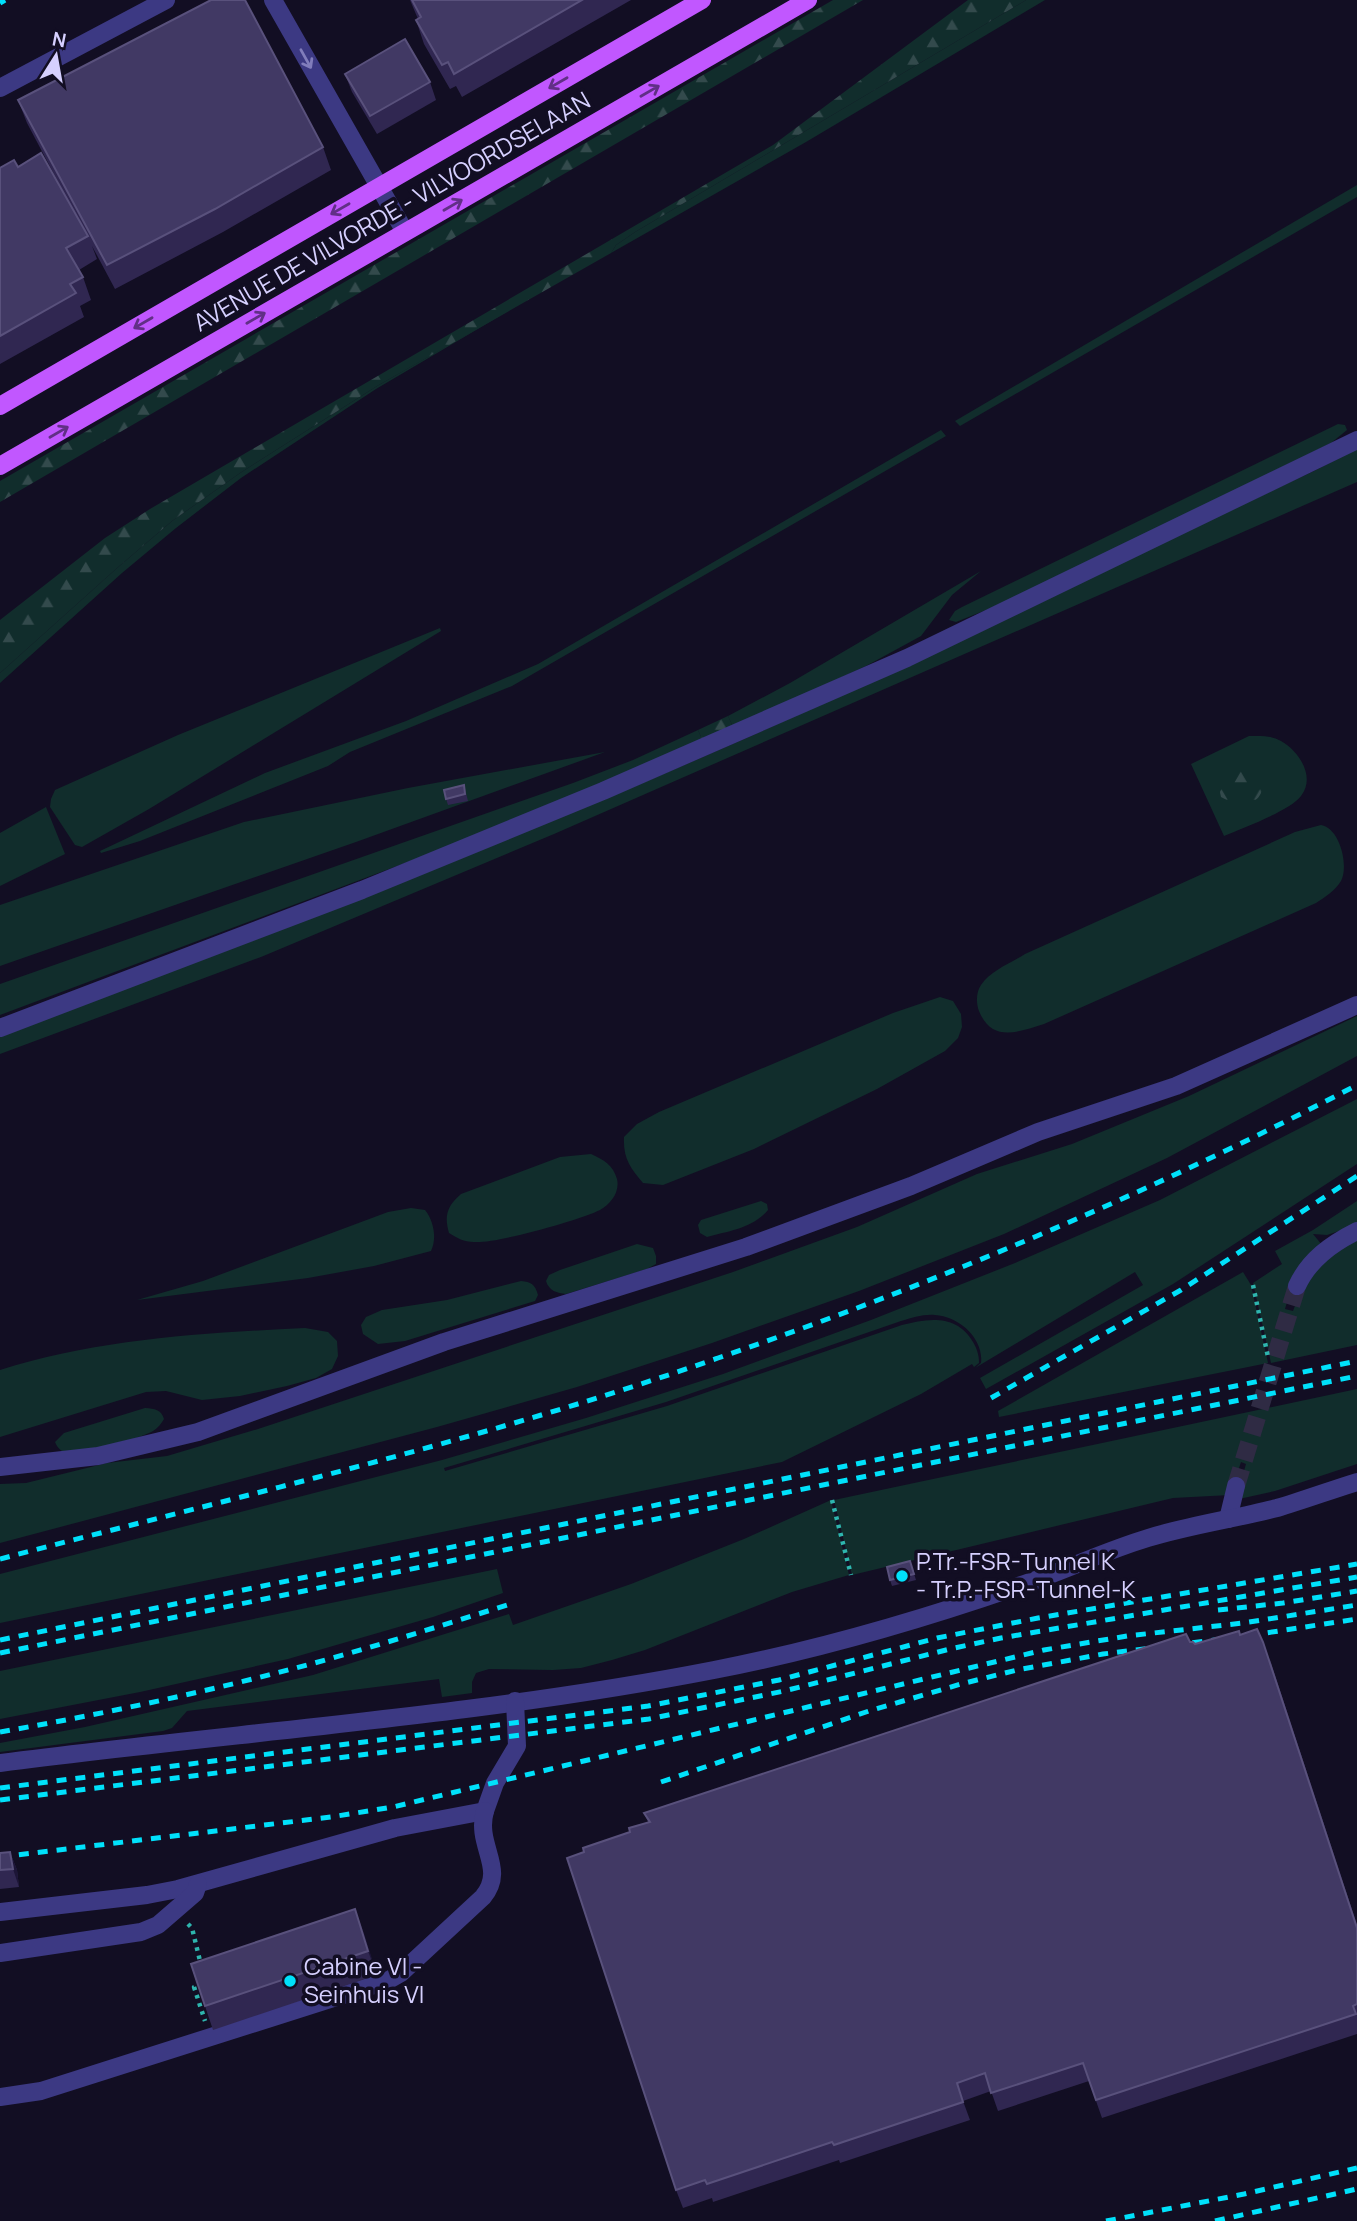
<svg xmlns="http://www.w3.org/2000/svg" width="1357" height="2221" font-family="Manrope,sans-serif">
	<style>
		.green { fill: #112d2c }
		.forest { fill: url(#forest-firs) }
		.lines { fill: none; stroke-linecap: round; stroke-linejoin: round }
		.minor-tunnel { stroke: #2f2b44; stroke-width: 18; stroke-dasharray: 18 9; stroke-linecap: butt }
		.path { stroke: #2eb5ae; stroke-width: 4.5; stroke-dasharray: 3.5 5; stroke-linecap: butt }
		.minor { stroke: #3c3983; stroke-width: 18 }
		.major { stroke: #c157ff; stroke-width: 18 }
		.rail { stroke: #00e1fb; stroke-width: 5; stroke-dasharray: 10 9; stroke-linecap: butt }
		.wall { fill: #302751 }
		.shaded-wall { fill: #1c1537 }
		.building { fill: #413964; stroke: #59517c; stroke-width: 2 }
		.oneway { stroke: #817dbb }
		.oneway2 { stroke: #612f86 }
		.poi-dot { fill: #00e1fb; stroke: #120e23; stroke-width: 2.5 }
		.labels { text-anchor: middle; stroke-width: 7; stroke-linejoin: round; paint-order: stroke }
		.street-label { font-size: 24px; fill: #d6d0ff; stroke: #120e23 }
		.poi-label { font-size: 24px; fill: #d6d0ff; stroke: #120e23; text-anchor: start }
	</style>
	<defs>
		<pattern id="forest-firs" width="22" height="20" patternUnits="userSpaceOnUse" patternTransform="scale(1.75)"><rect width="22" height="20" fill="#112d2c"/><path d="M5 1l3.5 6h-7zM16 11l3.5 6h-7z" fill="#334a4c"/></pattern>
	</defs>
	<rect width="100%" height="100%" fill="#120e23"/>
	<g class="green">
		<polygon points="1026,0 1045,0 806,142 611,253 616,245 635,232"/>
		<polygon points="1357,185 1357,197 960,426 955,421"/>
		<polygon points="527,300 376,389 241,478 176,528 122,573 0,683 0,673 117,568 172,521 240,473 377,386"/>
		<polygon points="1338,424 1345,425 1347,430 1331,443 1016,598 956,622 949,620 955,611 962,607"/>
		<polygon points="941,430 946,436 512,686 350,752 328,766 140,841 101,853 100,851 265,773 406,721 538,664"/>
		<path d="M 1357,449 L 1357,482 L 554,834 L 261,957 L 0,1054 L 0,1033 C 246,940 494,849 735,743 C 930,657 1121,561 1314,471 Z"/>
		<polygon points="981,571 952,595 921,636 866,666 733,727 728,716 790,683"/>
		<polygon points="440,628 441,631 149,809 82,847 75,845 50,807 51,799 55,790 178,735"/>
		<polygon points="698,730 703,741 453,845 0,1015 0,984 573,783 633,760"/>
		<path d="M 1249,736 C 1260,736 1271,735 1281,741 C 1299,751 1316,777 1301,796 C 1290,811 1242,828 1224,836 L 1191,764 Z"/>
		<polygon points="605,752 356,842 0,966 0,905 244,822 408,788"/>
		<polygon points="46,807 65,854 0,886 0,833"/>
		<path d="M 1321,825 C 1340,828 1349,866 1341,881 C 1335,891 1325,897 1316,903 L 1044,1024 C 1018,1032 992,1043 979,1011 C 976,1003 976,992 981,985 C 991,970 1011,963 1025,954 L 1295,832 Z"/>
		<path d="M 940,997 L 953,1001 L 961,1014 L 962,1027 L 958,1038 L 945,1051 L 877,1089 L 754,1149 L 663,1185 L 643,1183 C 630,1168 623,1158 624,1137 L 637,1124 L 659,1112 L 893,1013 Z"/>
		<polygon points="1357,1016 1357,1056 1167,1158 1004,1234 859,1291 712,1343 577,1387 437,1427 0,1543 0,1484 26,1483 107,1463 167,1456 258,1429 733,1272 857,1227 977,1174 1072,1144 1189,1096"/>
		<path d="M 1357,1099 L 1357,1164 L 1173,1284 L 986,1389 L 980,1378 L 1143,1285 L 1135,1272 L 975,1368 L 981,1363 C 984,1338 958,1316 935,1315 C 923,1314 912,1318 901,1321 L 666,1402 L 444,1468 L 445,1471 L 667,1406 L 902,1325 C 928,1318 957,1314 973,1342 C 977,1349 979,1355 979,1363 L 974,1367 L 972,1364 L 921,1394 L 782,1462 L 0,1623 L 0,1574 L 442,1460 L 586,1418 L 723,1374 L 871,1320 L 1015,1263 L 1160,1200 Z"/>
		<path d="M 591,1154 C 604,1160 613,1165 617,1179 C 620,1192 611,1204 600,1210 C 580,1220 495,1244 474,1242 C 464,1242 457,1238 449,1233 C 444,1216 447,1206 461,1194 L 560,1157 Z"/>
		<path d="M 761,1201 L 767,1204 L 768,1210 C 753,1228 729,1231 707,1237 L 700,1233 L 698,1225 L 701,1220 Z"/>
		<path d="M 1357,1201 L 1357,1225 L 1327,1235 L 1313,1234 L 1322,1245 L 1292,1285 L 1285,1309 L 1293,1311 C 1308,1272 1323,1260 1357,1239 L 1357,1345 L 1271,1363 L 1253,1283 L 1282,1264 L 1275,1251 L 1313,1230 Z"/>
		<path d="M 411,1208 L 425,1210 C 434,1221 437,1239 431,1251 L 374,1266 L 308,1278 L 137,1300 L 203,1281 L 388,1212 Z"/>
		<path d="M 637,1244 L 653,1248 L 656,1256 L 656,1264 L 647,1269 L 566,1294 C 557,1293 549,1291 546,1281 L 549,1275 L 560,1270 Z"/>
		<polygon points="1243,1272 1251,1285 1268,1363 999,1417 998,1411"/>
		<path d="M 521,1281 C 531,1282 535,1284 538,1295 L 535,1301 L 405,1341 L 378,1344 L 363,1334 L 361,1325 L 366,1317 L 382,1310 L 447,1300 Z"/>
		<path d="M 305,1328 L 328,1332 L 337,1341 L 338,1356 L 332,1369 L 316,1378 L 287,1386 L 240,1396 L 202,1400 L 166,1391 L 146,1392 L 0,1437 L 0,1370 C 98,1339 203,1333 305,1328 Z"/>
		<polygon points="1357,1389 1357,1464 1275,1491 1239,1499 1238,1492 1246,1464 1241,1462 1230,1495 1173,1498 852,1575 834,1500"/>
		<path d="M 145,1408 C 155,1409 161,1409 164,1419 C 161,1424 158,1428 153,1431 C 139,1439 81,1456 67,1453 C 61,1452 57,1447 55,1442 L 64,1433 Z"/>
		<polygon points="831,1500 849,1575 792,1592 645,1650 612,1660 581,1668 553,1670 489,1669 476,1673 472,1682 472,1693 442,1697 439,1679 187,1711 172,1728 163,1731 0,1752 0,1743 85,1727 313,1675 509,1614 513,1625 631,1584 744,1539"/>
		<polygon points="497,1569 503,1593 433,1617 288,1659 140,1692 0,1719 0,1671"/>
	</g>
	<g class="forest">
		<polygon points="833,0 863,0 0,502 0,481"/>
		<polygon points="968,0 1026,0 635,232 616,245 611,253 377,386 240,473 172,521 117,568 0,673 0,620 105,538 150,509 773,145"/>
		<polygon points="728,716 733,727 703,741 698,730"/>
		<path d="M 1238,765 L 1249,766 L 1260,771 C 1270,803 1246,811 1221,797 L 1218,783 L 1225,770 Z"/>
	</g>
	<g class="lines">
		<polyline class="minor-tunnel" points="1236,1486 1297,1286"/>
		<g class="path">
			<polyline points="1253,1285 1268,1357"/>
			<polyline points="832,1500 851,1575"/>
			<polyline points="188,1924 192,1928 201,1965"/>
			<polyline points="202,1984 194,1987 205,2021"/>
		</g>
		<g class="minor">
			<polyline points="273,0 405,232"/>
			<polyline points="0,88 166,0"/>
			<polyline points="0,1028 362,890 603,791 907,658 1357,440"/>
			<path d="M 1297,1286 C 1309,1260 1331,1244 1357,1231"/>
			<polyline points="0,1467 98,1456 198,1432 444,1342 746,1247 911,1186 1038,1132 1176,1086 1357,1005"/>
			<polyline points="1228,1519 1236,1486"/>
			<path d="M 0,1763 C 238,1732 478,1716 714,1670 C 822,1649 927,1618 1030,1582 C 1070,1568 1108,1550 1148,1538 C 1190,1525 1234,1519 1277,1508 C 1304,1500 1331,1490 1357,1482"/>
			<polyline points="0,1912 147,1895 178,1889 395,1828 485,1811 495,1783 517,1746 515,1701"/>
			<polyline points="0,1953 141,1932 158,1925 195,1893 198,1884"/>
			<path d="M 0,2097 L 41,2091 L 387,1981 L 401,1973 L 483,1897 C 507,1868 475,1846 485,1811"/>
		</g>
		<g class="major">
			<polyline points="0,406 702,0"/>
			<polyline points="0,466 808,0"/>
		</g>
		<g class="rail">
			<polyline points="0,3 5,0"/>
			<polyline points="991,1398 1181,1290 1357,1176"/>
			<path d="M 0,1559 C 240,1496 484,1440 718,1358 C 937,1283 1152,1192 1357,1085"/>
			<polyline points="1218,1610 1283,1603 1357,1591"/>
			<polyline points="0,1640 1357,1361"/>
			<polyline points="0,1653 1357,1376"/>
			<path d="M 0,1732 C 103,1714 206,1692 307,1665 C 374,1647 440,1626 507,1605"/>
			<polyline points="661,1782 869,1711 961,1684 1017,1670 1103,1654 1246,1636 1357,1619"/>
			<polyline points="0,1788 648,1706 779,1680 937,1638 1038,1618 1357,1564"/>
			<polyline points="0,1800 649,1719 784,1691 950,1649 1001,1638 1357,1577"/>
			<polyline points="0,1857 331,1817 393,1807 1044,1650 1127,1636 1243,1623 1357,1605"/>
			<polyline points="1106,2221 1244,2194 1357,2168"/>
			<polyline points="1215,2221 1357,2189"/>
		</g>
	</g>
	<g class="wall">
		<polygon points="410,0 631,0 462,97 456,86 450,89 424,44 416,20 418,19"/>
		<polygon points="345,74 430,82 436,100 377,134 352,92"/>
		<polygon points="18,100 323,147 331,170 223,232 115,289 92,246 97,259 79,270 83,277 91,300 80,306 84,317 0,364 0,168 64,193 27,123"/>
		<polygon points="464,785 468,801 448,805 446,799"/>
		<polygon points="912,1567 916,1580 892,1586 890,1580"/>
		<polygon points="1240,1635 1270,1660 1357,1925 1357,2034 1102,2118 1089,2081 998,2111 991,2091 963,2101 970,2120 840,2163 839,2160 713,2202 712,2198 683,2208 676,2190 584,1852 630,1832 648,1822 644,1813 1190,1642 1195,1644"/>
		<polygon points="10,1852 17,1870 19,1887 0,1889 0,1853"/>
		<polygon points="355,1909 377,1975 213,2030 205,2006"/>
	</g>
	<g class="shaded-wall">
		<polygon points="1263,1642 1340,1873 1357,1928"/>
		<polygon points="10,1852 17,1870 19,1887 13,1869"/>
		<polygon points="355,1909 364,1933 377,1975 368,1951"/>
	</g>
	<g class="building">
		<polygon points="211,0 245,0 323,147 215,209 107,265 18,100"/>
		<polygon points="412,0 582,0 454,74 448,62 442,65 416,20 421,17"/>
		<polygon points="405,39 430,82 370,116 345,74"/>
		<polygon points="41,153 88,236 66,248 83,277 70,284 76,293 0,336 0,168 14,160 18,167"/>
		<polygon points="464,785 465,794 446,799 444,790"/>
		<polygon points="910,1561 914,1574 890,1580 887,1567"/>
		<polygon points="1257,1629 1263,1642 1357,1928 1357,2004 1353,2006 1356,2014 1096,2100 1083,2063 991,2093 985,2073 957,2083 963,2102 834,2145 832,2142 707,2184 705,2180 676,2190 567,1858 584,1852 583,1848 630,1832 629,1828 650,1822 644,1813 1186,1634 1190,1642 1193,1642 1195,1644 1239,1631 1240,1635"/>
		<polygon points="10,1852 13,1869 0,1870 0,1853"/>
		<polygon points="355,1909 368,1951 205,2006 191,1964"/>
	</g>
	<defs><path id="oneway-shaft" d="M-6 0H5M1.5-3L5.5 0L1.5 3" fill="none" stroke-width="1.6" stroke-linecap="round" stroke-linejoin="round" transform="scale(1.75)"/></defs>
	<use class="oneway" href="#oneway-shaft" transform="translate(306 59) rotate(61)"/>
	<g class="oneway2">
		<use href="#oneway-shaft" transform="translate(558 83) rotate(150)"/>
		<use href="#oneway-shaft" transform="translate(650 91) rotate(-30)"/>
		<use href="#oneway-shaft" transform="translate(453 205) rotate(-30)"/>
		<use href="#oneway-shaft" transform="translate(340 209) rotate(150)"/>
		<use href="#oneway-shaft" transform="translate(256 318) rotate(-30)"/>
		<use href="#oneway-shaft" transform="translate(143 323) rotate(150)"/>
		<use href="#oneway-shaft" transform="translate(59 432) rotate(-30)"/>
	</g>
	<g class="poi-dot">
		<circle cx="902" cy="1576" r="7"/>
		<circle cx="290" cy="1981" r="7"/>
	</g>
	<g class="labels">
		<g class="street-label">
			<text transform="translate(392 212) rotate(-30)" y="8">AVENUE DE VILVORDE - VILVOORDSELAAN</text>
		</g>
		<g class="poi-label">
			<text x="916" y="1570">P.Tr.-FSR-Tunnel K<tspan x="916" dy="28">- Tr.P.-FSR-Tunnel-K</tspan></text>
			<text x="304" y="1975">Cabine VI -<tspan x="304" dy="28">Seinhuis VI</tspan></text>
		</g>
	</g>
	<g transform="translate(56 56) rotate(11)" stroke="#120e23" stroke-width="5" paint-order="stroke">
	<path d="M0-5L12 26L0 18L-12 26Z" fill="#d6d0ff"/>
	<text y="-10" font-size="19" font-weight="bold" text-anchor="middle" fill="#d6d0ff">N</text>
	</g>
</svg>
